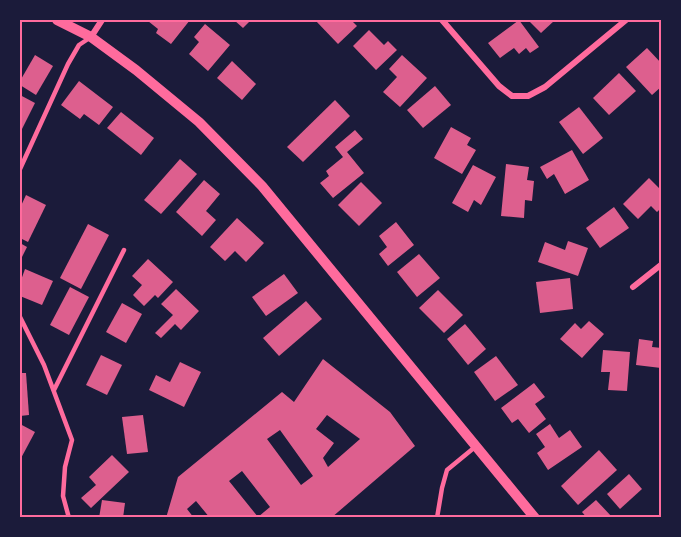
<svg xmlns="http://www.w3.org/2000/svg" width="681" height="537" font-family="Spectral,serif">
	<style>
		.building { fill: #dd5f8e; fill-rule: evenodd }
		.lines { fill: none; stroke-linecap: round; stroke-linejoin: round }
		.service { stroke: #ff6b9d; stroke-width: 4.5 }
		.minor { stroke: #ff6b9d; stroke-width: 6 }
		.tertiary { stroke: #ff6b9d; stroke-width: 10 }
		.neatline { fill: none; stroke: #ff6b9d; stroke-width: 2 }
	</style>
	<rect width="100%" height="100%" fill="#1b1b3a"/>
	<g class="building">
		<polygon points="149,20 190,20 171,44 156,33 158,29 148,21"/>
		<polygon points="234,20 251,20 243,28"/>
		<polygon points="315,20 351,20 357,26 338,44"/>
		<polygon points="519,20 539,47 530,53 526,48 519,54 514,48 500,58 488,43"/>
		<polygon points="528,20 555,20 541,33"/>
		<polygon points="205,24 230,45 208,71 189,54 199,42 194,37"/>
		<polygon points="369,30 384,45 388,41 397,50 376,70 353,46"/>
		<polygon points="647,48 662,64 662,86 652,95 626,67"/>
		<polygon points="35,55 53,66 36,95 20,85 20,81"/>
		<polygon points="402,55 427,78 400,107 383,92 397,77 389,69"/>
		<polygon points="232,61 256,84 242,100 217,78"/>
		<polygon points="619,73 636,91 609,115 593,98"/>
		<polygon points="79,81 113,107 99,125 84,114 80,119 61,105"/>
		<polygon points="435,86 451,105 423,128 407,110"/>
		<polygon points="20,95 35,103 20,133"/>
		<polygon points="335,100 350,116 303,162 287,147"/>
		<polygon points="579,107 603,138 583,154 559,122"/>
		<polygon points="121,112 154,138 141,155 107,128"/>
		<polygon points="451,127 471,138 467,145 476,150 462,174 434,158"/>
		<polygon points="355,130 363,139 347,152 364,173 333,198 320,183 329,176 326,171 343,157 335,147"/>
		<polygon points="572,150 589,180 565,194 554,174 547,179 540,167"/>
		<polygon points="180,159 197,174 161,214 144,200"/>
		<polygon points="506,164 529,167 527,180 534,181 532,201 525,200 524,218 501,216"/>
		<polygon points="473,165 496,177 481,205 474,200 468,212 452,203"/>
		<polygon points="649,178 662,191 662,207 657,212 651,206 638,219 623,204"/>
		<polygon points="204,180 220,194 206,211 216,220 202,236 176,212"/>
		<polygon points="361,182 382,203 359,226 338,205"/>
		<polygon points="26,195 46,205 28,242 20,238 20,208"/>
		<polygon points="614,207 629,228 600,248 586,228"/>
		<polygon points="237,218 264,243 246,262 235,251 225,261 210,247"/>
		<polygon points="396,222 414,245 388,266 379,254 387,247 379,236"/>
		<polygon points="88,224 109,235 81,289 60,278"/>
		<polygon points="568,241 588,248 578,276 538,262 545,242 565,250"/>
		<polygon points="20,243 27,247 20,261"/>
		<polygon points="419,254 440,278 417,297 397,272"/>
		<polygon points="148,259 173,282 158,298 155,295 144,306 133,295 142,285 132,276"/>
		<polygon points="25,269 53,281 42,305 20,296 20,283"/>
		<polygon points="284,274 298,293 266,316 252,297"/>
		<polygon points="570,278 573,309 540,313 536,282"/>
		<polygon points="70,287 89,297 69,335 50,325"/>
		<polygon points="176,289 199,311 181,330 175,324 161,338 155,333 173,315 161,304"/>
		<polygon points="438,290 463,315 444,333 419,308"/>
		<polygon points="306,301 322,319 279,356 263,338"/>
		<polygon points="122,303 142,314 126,343 106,332"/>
		<polygon points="589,321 604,334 582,358 560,339 575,323 581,329"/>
		<polygon points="465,324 486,349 468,365 447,339"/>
		<polygon points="639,339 653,341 652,347 662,348 661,368 636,365"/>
		<polygon points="603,350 630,352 627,391 608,390 610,372 601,372"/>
		<polygon points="101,355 122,365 107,395 86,385"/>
		<polygon points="496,356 518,385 495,401 474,372"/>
		<path d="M 323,359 L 390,412 L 415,446 L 331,518 L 210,518 L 196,501 L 187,509 L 194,518 L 166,518 L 178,477 L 282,392 L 294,402 ZM 327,415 L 360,439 L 328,467 L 323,458 L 334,443 L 316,429 ZM 280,430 L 313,476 L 301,485 L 267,439 ZM 242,471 L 270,507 L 258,517 L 229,481 Z"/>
		<polygon points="180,362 201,372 184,407 149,390 156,375 170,382"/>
		<polygon points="20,373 26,373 29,415 20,416"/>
		<polygon points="534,383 545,397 535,404 546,419 529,433 518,419 512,423 501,408"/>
		<polygon points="143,415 148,452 127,454 122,417"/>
		<polygon points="20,424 35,432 20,460"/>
		<polygon points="550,424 559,438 570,430 582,447 548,470 537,453 545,447 536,434"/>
		<polygon points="599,450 617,470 578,505 561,486"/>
		<polygon points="112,455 129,472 91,508 81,498 96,485 89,477"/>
		<polygon points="629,474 642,489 620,509 607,494"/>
		<polygon points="102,500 125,503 123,518 99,518"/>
		<polygon points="596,500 613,518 587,518 582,512"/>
	</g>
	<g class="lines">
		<g class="service">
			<polyline points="20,169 68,64 79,45 91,37"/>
			<polyline points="20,317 44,365 72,440 65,467 63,496 69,518"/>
			<polyline points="54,390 124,250"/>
			<polyline points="437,518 442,488 447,470 475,447"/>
		</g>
		<g class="minor">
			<polyline points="442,20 499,86 512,96 528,96 545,87 626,20"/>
			<polyline points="91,37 102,20"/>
			<polyline points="633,287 662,264"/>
		</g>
		<polyline class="tertiary" points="57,20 91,37 136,70 199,122 262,186 535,518"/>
	</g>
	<rect width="681" height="537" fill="none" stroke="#1b1b3a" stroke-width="42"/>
	<rect x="21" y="21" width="639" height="495" class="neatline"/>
</svg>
